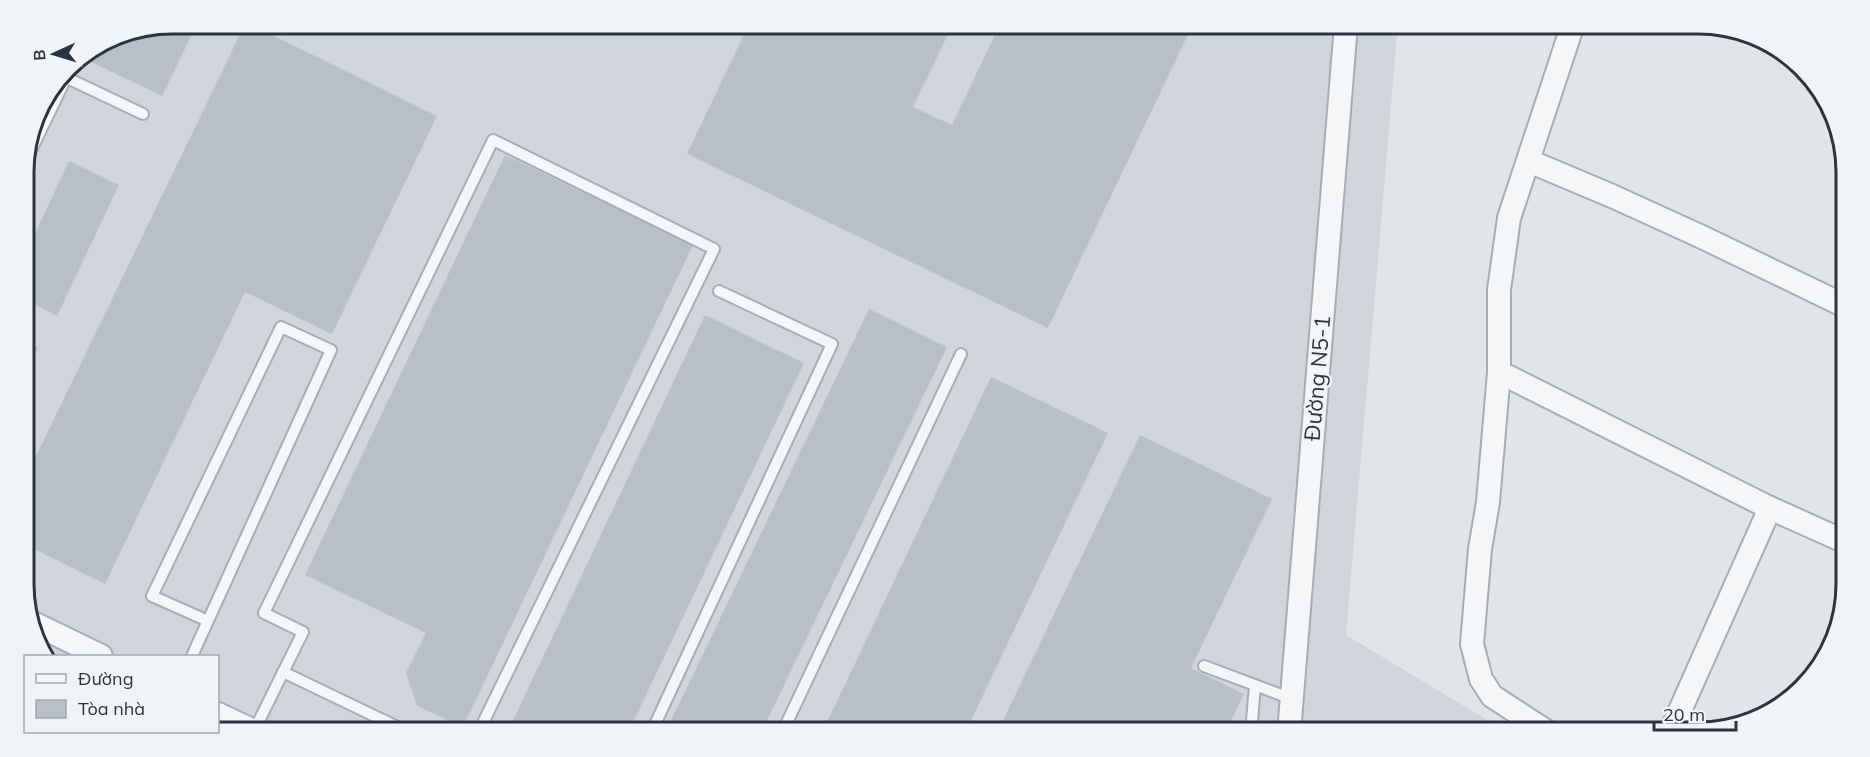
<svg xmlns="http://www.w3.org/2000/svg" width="1870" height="757" font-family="Mulish,sans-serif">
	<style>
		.built { fill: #d0d5db }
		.building { fill: #b9bfc6 }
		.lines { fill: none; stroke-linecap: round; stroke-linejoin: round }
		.lane-casing { stroke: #a6adb3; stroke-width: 14 }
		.street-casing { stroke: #a6adb3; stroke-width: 26 }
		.lane { stroke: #f4f6f8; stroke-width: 10 }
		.street { stroke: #f4f6f8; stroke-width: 22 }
		.labels { text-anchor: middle; stroke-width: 4.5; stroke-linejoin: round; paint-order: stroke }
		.street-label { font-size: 22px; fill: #2a3540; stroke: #f1f4f7 }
		.rim { fill: none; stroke: #2a3540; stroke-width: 3 }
	</style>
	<rect width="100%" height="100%" fill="#e1e5e9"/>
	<polygon class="built" points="172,24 1398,24 1346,635 1509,733 172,733 163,732 218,732 218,656 48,656 27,613 24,162 39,106 74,61 116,35"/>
	<g class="building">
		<polygon points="172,24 197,24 162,96 81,57 116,35"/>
		<polygon points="245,24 250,24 437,116 332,334 245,292 105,584 26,545 26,477"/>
		<polygon points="749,24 953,24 913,107 952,125 1000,24 1193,24 1048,328 687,154"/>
		<polygon points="505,155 693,245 463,727 417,706 406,673 426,633 305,575"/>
		<polygon points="69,161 119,185 57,316 25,300 25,255"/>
		<polygon points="869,309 947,347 761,733 665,733"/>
		<polygon points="705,315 804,363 628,733 507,733"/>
		<polygon points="25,342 38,348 25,373"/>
		<polygon points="991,377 1108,433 965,733 822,733"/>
		<polygon points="1140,435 1272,499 1191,668 1244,694 1225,733 997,733"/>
	</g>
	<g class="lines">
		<defs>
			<g id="lane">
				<polyline points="63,76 143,114"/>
				<polyline points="24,165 66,78"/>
				<polyline points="192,656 331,350 281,327 152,596 208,621"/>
				<polyline points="1204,666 1292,699"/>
				<polyline points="283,672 410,733"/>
				<polyline points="254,731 303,632 264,613 493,140 714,249 478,733"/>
				<polyline points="651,733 832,344 719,291"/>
				<polyline points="782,733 961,354"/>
				<polyline points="1251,733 1255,685"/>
			</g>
			<g id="street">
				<polyline points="1529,161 1612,196 1702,237 1843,305"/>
				<polyline points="1499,372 1770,508 1839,539"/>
				<polyline points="31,622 101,656"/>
				<polyline points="218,714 258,733"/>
				<polyline points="1289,733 1346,24"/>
				<polyline points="1549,733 1492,696 1481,679 1472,644 1480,549 1488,502 1499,372 1499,290 1509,218 1573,24"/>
				<polyline points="1670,733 1770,508"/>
			</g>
		</defs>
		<use href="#lane" class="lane-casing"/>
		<use href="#street" class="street-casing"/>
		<use href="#lane" class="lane"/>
		<use href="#street" class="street"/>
	</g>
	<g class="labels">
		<g class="street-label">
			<text transform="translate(1317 378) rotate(-85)" y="8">Đường N5-1</text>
		</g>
	</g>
	<path d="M0 0H1870V757H0ZM172 34H1698A138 138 0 0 1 1836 172V584A138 138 0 0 1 1698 722H172A138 138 0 0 1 34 584V172A138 138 0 0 1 172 34Z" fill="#f1f4f7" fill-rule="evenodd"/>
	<path class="rim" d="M172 34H1698A138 138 0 0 1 1836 172V584A138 138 0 0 1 1698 722H172A138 138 0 0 1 34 584V172A138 138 0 0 1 172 34Z"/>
	<rect x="24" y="655" width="195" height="78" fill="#f1f4f7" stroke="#a1a8ae" stroke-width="1.5"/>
	<rect x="36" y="674" width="30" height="9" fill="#f4f6f8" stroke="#a1a8ae" stroke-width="1.5"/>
	<text x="78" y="685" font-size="18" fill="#2a3540">Đường</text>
	<rect x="36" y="700" width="30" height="18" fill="#b9bfc6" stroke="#a1a8ae" stroke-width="1.5"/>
	<text x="78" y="715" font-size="18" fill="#2a3540">Tòa nhà</text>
	<g transform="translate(54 54) rotate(266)" stroke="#f1f4f7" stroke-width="4.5" paint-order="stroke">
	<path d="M0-4.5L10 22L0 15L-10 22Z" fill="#2a3540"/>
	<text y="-9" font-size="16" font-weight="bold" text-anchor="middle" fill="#2a3540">B</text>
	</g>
	<path d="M1654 721v9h82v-9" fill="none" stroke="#2a3540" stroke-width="3"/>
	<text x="1663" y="721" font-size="18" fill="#2a3540" stroke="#f1f4f7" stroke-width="4.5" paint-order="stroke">20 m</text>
</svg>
